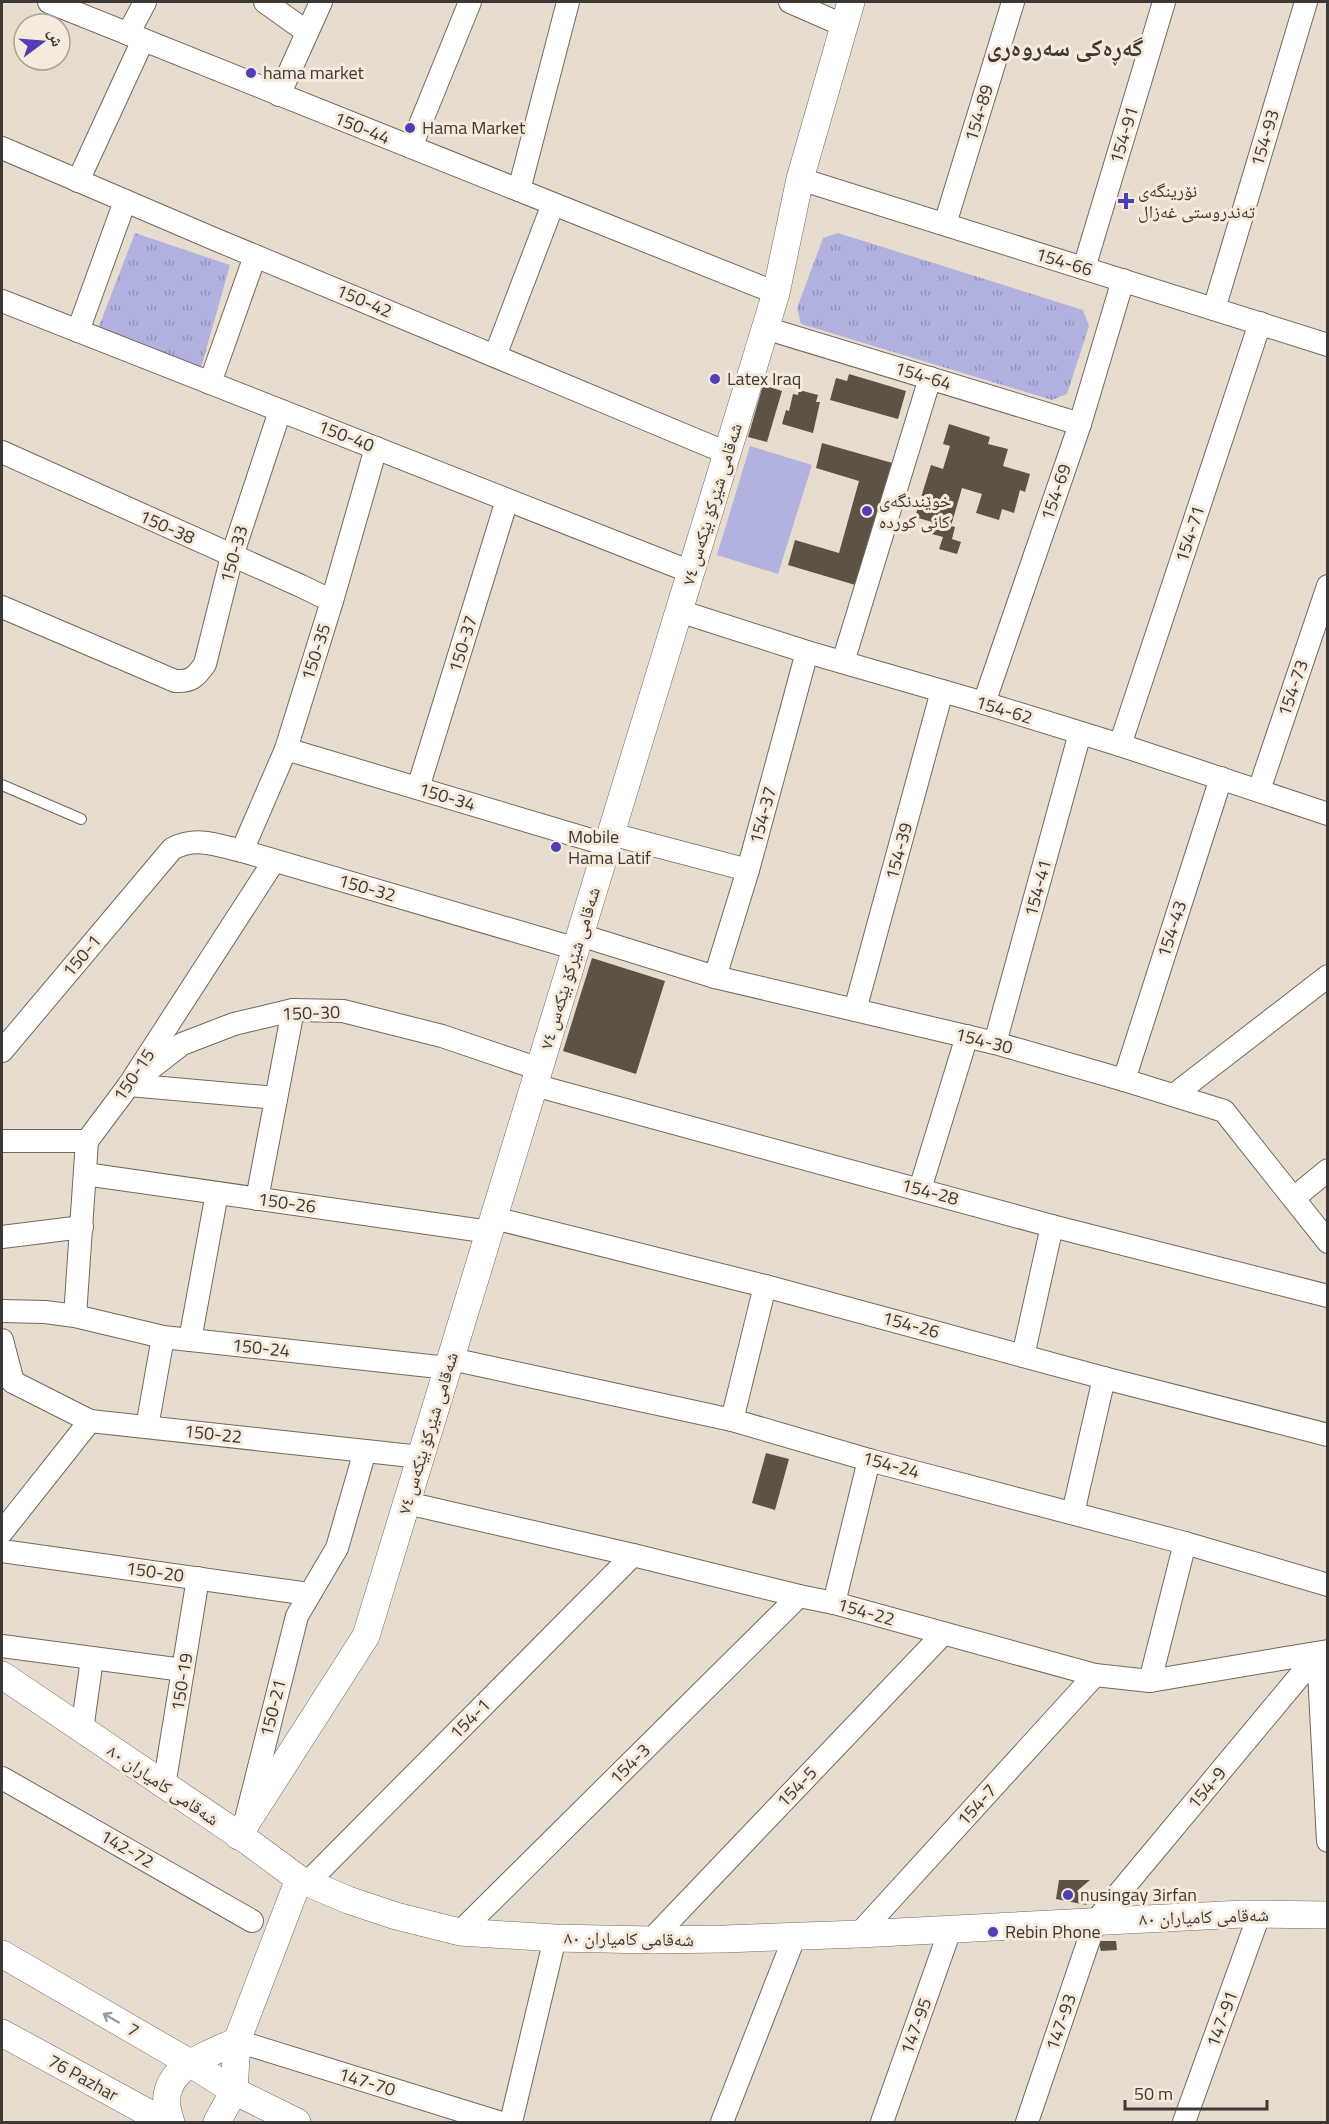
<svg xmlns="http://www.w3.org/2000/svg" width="1329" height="2124" font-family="'Titillium Web','Noto Naskh Arabic',sans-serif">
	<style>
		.grass { fill: #b1b2df }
		.park { fill: url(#park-tufts) }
		.building { fill: #5c5246 }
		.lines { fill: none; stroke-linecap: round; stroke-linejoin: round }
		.service-casing { stroke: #73685c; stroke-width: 12 }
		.minor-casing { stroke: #73685c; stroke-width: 24 }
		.tertiary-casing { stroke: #73685c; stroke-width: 28 }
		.service { stroke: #fff; stroke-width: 10 }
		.minor { stroke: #fff; stroke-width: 22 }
		.tertiary { stroke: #fff; stroke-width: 27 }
		.oneway { stroke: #9e9c99 }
		.poi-dot { fill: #503eb6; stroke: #f5eadb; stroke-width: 2 }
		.labels { text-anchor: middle; stroke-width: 6; stroke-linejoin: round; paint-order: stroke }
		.poi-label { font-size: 18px; fill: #3d3833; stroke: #f5eadb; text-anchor: start }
		.street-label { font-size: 18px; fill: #3d3833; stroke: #f5eadb }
		.district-label { font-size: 24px; font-weight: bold; fill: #3d3833; stroke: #f5eadb }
	</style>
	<defs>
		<pattern id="park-tufts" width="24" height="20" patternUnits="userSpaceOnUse" patternTransform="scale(1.5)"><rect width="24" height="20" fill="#b1b2df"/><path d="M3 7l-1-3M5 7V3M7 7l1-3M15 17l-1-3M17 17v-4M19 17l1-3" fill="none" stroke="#9192b5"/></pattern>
	</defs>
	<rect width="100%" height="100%" fill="#e8dcce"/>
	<polygon class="grass" points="750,446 812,465 778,574 717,555"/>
	<g class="park">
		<polygon points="135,233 230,265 199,375 96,334"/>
		<polygon points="838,233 1083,310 1089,326 1067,394 1052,400 801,324 797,308 823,238"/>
	</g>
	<g class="building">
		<polygon points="849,374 906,391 898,419 830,400 836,378 847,381"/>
		<polygon points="763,385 782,391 767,442 748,437"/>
		<polygon points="799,390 818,395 816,402 820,402 813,433 782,424 786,410 789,411 793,394 798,395"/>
		<polygon points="949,424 990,437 988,444 1008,449 1003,466 1030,474 1025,492 1020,490 1014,513 1002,509 999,520 976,513 982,494 962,488 951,526 955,527 952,539 961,542 957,554 939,549 943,537 928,533 932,522 915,517 931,465 943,469 950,446 943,444"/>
		<polygon points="822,443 896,464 862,587 788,565 795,540 839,553 859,481 816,468"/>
		<polygon points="592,958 665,981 636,1074 563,1051"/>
		<polygon points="766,1453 789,1459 775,1510 752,1503"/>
		<polygon points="1059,1880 1090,1880 1077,1891 1087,1905 1056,1899"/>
		<polygon points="1098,1941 1116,1941 1117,1950 1101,1951"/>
	</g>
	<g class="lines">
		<defs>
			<polyline id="service" points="2,785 81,819"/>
			<g id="minor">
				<polyline points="49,2 776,293"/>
				<polyline points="265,2 307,32"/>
				<polyline points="790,2 845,26"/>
				<polyline points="128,34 145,2"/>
				<polyline points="279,95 321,2"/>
				<polyline points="411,147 470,2"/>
				<polyline points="2,148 212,238 727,453"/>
				<polyline points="800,179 1328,345"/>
				<polyline points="78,181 143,40"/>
				<polyline points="519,190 568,2"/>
				<polyline points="945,224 1013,2"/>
				<polyline points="1084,268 1164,2"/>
				<polyline points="2,301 691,572"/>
				<polyline points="1214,309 1306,2"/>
				<polyline points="765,328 1080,424"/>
				<polyline points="78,331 125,201"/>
				<polyline points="495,356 553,204"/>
				<polyline points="210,383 255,256"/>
				<polyline points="2,452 301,586 332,601"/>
				<path d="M 2,607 L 175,681 C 191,682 196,677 205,664 L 232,556 L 280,411"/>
				<polyline points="679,611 807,652 984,703 1120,745 1328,814"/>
				<polyline points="843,662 930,378"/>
				<polyline points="984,703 1080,424 1123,280"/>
				<polyline points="1120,745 1260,323"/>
				<polyline points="286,749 608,845"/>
				<polyline points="418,788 507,500"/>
				<polyline points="1259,790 1328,586"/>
				<polyline points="611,834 748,870"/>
				<polyline points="242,851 286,749 332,601 376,448"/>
				<polyline points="580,935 715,977 995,1043 1124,1080 1224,1111 1328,1242"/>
				<polyline points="715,977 748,870 807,652"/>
				<polyline points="855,1010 942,691"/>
				<polyline points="995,1043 1080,733"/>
				<path d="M 2,1051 L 172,849 C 196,836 217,845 242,851 L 577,949"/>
				<polyline points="142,1075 182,1044 234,1024 293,1010 343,1011 442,1036 539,1069"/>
				<polyline points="1124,1080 1221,778"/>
				<polyline points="129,1085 276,1098"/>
				<polyline points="534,1085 1052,1226 1328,1296"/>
				<polyline points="1174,1095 1328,976"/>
				<polyline points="2,1141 87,1141"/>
				<polyline points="85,1174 490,1232"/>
				<polyline points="920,1189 967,1036"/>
				<polyline points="1294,1198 1328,1170"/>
				<polyline points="257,1199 293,1010"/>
				<polyline points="494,1218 765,1286 1104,1378 1328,1435"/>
				<polyline points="2,1237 82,1227"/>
				<polyline points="2,1311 45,1312 75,1316 163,1337 448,1368"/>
				<polyline points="75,1316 87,1141 129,1085 274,861"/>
				<polyline points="2,1340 13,1382"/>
				<polyline points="190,1340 217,1193"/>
				<polyline points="1023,1356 1052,1226"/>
				<polyline points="451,1359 732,1420 869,1460 1185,1543 1328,1585"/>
				<polyline points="13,1382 90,1421 421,1457"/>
				<polyline points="732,1420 765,1286"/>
				<polyline points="147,1427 163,1337"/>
				<polyline points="407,1503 633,1555 799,1596 834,1603 1095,1675 1150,1681 1328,1651"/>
				<polyline points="1073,1513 1104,1378"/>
				<polyline points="2,1532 90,1421"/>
				<polyline points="2,1551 309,1594"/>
				<polyline points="834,1603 869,1460"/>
				<polyline points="2,1646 183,1670"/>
				<polyline points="1318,1654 1328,1841"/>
				<polyline points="1150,1681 1185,1543"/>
				<polyline points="82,1730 92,1659"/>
				<polyline points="2,1778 252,1921"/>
				<polyline points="164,1786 198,1578"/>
				<polyline points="247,1815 297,1616 337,1548 365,1451"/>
				<polyline points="307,1883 633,1555"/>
				<polyline points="460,1932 799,1596"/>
				<polyline points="859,1934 1095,1675"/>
				<polyline points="651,1940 943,1634"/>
				<polyline points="237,2041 498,2122"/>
				<polyline points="511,2122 555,1938"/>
				<polyline points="722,2122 794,1938"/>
				<polyline points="882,2122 950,1930"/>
				<polyline points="1027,2122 1095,1922 1318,1654"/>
				<polyline points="1184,2122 1259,1915"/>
			</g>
			<g id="tertiary">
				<polyline points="2,1675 249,1842 299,1879 348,1900 396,1916 460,1932 555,1938 651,1940 724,1939 859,1934 1243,1914 1328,1915"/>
				<polyline points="238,1836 366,1636 776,293 800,179 851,2"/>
				<polyline points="2,1954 190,2063 234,2091 297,2122"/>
				<polyline points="2,2033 165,2122"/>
				<path d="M 171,2122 C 152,2072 200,2058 237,2041"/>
				<polyline points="217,2122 234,2091 237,2041 299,1879"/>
			</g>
		</defs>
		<use href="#service" class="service-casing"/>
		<use href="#minor" class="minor-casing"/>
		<use href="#tertiary" class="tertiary-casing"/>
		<use href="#service" class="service"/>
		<use href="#minor" class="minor"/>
		<use href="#tertiary" class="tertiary"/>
	</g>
	<defs><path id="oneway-shaft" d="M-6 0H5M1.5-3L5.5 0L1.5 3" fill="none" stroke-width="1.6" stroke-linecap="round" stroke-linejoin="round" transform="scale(1.5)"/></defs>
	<use class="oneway" href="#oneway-shaft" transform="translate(111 2018) rotate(-150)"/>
	<g class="poi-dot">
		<circle cx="251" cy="73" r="6"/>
		<circle cx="410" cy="128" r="6"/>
		<path d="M1123 192h6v6h6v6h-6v6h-6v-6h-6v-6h6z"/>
		<circle cx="715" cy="379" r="6"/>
		<circle cx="867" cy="511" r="6"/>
		<circle cx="556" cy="847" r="6"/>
		<circle cx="1068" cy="1895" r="6"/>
		<circle cx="993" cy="1932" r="6"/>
	</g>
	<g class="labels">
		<g class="poi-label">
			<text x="263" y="79">hama market</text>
			<text x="422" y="134">Hama Market</text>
			<text x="1138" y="197">نۆرینگەی<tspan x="1138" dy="21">تەندروستی غەزال</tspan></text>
			<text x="727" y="385">Latex Iraq</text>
			<text x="879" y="507">خوێندنگەی<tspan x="879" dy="21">کانی کوردە</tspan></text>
			<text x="568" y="843">Mobile<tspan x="568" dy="21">Hama Latif</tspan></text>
			<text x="1080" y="1901">nusingay 3irfan</text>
			<text x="1005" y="1938">Rebin Phone</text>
		</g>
		<g class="street-label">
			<text transform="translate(979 113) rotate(-73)" y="6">154-89</text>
			<text transform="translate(362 128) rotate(22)" y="6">150-44</text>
			<text transform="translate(1124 135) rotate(-73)" y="6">154-91</text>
			<text transform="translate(1265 138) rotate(-73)" y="6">154-93</text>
			<text transform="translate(1064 262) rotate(17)" y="6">154-66</text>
			<text transform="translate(364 301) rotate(23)" y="6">150-42</text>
			<text transform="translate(923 376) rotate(17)" y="6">154-64</text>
			<text transform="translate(346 436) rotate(21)" y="6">150-40</text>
			<text transform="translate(1056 492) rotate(-71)" y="6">154-69</text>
			<text transform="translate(712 504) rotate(-73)" y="6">شەقامی شێرکۆ بێکەس ٧٤</text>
			<text transform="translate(167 527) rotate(24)" y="6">150-38</text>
			<text transform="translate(1190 534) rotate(-72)" y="6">154-71</text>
			<text transform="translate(234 554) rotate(-74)" y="6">150-33</text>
			<text transform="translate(463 644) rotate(-73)" y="6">150-37</text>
			<text transform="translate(316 652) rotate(-72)" y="6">150-35</text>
			<text transform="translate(1293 688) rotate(-71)" y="6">154-73</text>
			<text transform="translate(1004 710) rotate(17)" y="6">154-62</text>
			<text transform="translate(447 797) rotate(17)" y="6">150-34</text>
			<text transform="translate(763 815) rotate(-75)" y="6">154-37</text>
			<text transform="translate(899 851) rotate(-75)" y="6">154-39</text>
			<text transform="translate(367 888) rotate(16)" y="6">150-32</text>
			<text transform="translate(1038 888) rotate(-75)" y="6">154-41</text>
			<text transform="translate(1172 929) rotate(-72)" y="6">154-43</text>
			<text transform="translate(82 956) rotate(-50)" y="6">150-1</text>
			<text transform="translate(570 968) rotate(-73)" y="6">شەقامی شێرکۆ بێکەس ٧٤</text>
			<text transform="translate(311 1013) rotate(-2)" y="6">150-30</text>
			<text transform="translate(984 1041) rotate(14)" y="6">154-30</text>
			<text transform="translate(134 1075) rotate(-56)" y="6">150-15</text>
			<text transform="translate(930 1192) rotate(15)" y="6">154-28</text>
			<text transform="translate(287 1203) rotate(8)" y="6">150-26</text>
			<text transform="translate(911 1325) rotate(15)" y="6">154-26</text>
			<text transform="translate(261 1348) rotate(6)" y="6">150-24</text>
			<text transform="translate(428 1433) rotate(-73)" y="6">شەقامی شێرکۆ بێکەس ٧٤</text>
			<text transform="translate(213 1434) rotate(6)" y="6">150-22</text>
			<text transform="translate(891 1465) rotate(15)" y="6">154-24</text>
			<text transform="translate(155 1572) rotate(8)" y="6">150-20</text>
			<text transform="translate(866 1612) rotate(16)" y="6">154-22</text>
			<text transform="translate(182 1682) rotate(-81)" y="6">150-19</text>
			<text transform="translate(273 1708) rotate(-76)" y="6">150-21</text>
			<text transform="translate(470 1719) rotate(-45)" y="6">154-1</text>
			<text transform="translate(630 1764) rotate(-45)" y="6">154-3</text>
			<text transform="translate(163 1785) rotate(34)" y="6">شەقامی کامیاران ٨٠</text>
			<text transform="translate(797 1787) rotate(-46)" y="6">154-5</text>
			<text transform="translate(1207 1788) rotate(-50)" y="6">154-9</text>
			<text transform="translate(977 1805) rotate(-48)" y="6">154-7</text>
			<text transform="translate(127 1849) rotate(30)" y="6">142-72</text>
			<text transform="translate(1204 1917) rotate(-2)" y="6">شەقامی کامیاران ٨٠</text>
			<text transform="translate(629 1939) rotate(1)" y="6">شەقامی کامیاران ٨٠</text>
			<text transform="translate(1222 2019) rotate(-70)" y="6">147-91</text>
			<text transform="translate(1061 2022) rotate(-71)" y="6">147-93</text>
			<text transform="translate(916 2026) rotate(-70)" y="6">147-95</text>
			<text transform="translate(133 2030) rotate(30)" y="6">7</text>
			<text transform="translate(83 2078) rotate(29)" y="6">76 Pazhar</text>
			<text transform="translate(367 2082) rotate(17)" y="6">147-70</text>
		</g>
		<g class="district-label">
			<text x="1065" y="56">گەڕەکی سەروەری</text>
		</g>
	</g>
	<rect width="1329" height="2124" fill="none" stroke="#3d3833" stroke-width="6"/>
	<g transform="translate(42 42) rotate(74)"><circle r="28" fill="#f5eadb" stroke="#aba398" stroke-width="1.5"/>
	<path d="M0-4.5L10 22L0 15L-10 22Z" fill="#503eb6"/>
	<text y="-9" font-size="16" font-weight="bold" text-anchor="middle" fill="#3d3833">ش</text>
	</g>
	<path d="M1125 2100v9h142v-9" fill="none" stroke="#3d3833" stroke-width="3"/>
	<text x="1134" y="2100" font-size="18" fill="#3d3833" stroke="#f5eadb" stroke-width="4.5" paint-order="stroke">50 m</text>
</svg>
